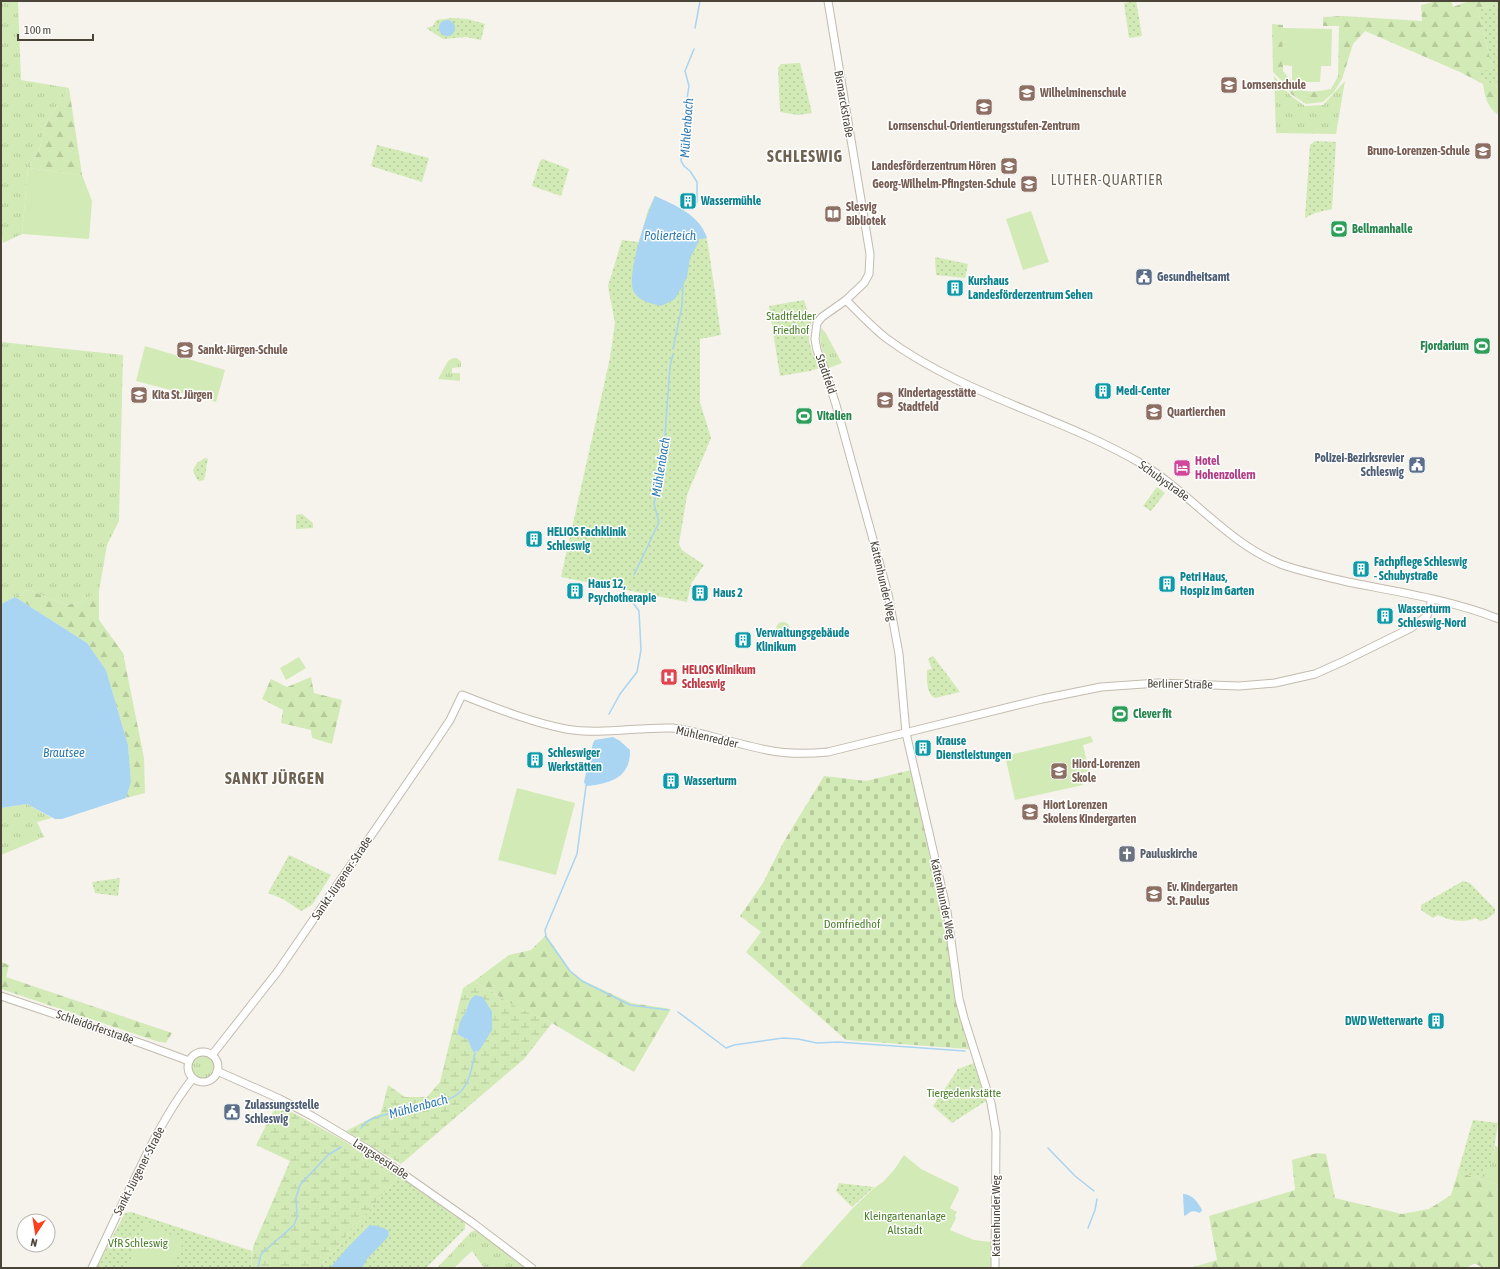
<svg xmlns="http://www.w3.org/2000/svg" width="1500" height="1269" font-family="'Asap Condensed',sans-serif">
	<style>
		.grass { fill: url(#grass-tufts) }
		.forest { fill: url(#forest-firs) }
		.wetland { fill: url(#wetland-marsh); fill-rule: evenodd }
		.cemetery { fill: url(#cemetery-stones) }
		.park { fill: url(#park-dots) }
		.garden { fill: #d2eab5 }
		.water { fill: #a9d4f2 }
		.lines { fill: none; stroke-linecap: round; stroke-linejoin: round }
		.stream { stroke: #a9d4f2; stroke-width: 1.5 }
		.minor-casing { stroke: #c2bbae; stroke-width: 9 }
		.minor { stroke: #fff; stroke-width: 7 }
		.labels { text-anchor: middle; stroke-width: 3; stroke-linejoin: round; paint-order: stroke }
		.education-label { font-size: 12px; font-weight: bold; fill: #785e54; stroke: #fff; text-anchor: start }
		.street-label { font-size: 12px; fill: #4b4439; stroke: #fff }
		.culture-label { font-size: 12px; font-weight: bold; fill: #0d838f; stroke: #fff; text-anchor: start }
		.leisure-label { font-size: 12px; font-weight: bold; fill: #27864d; stroke: #fff; text-anchor: start }
		.service-label { font-size: 12px; font-weight: bold; fill: #4e5e75; stroke: #fff; text-anchor: start }
		.park-label { font-size: 12px; fill: #4a7f2a; stroke: #fff }
		.hotel-label { font-size: 12px; font-weight: bold; fill: #b23c85; stroke: #fff; text-anchor: start }
		.health-label { font-size: 12px; font-weight: bold; fill: #be3a42; stroke: #fff; text-anchor: start }
		.worship-label { font-size: 12px; font-weight: bold; fill: #5b616d; stroke: #fff; text-anchor: start }
		.water-label { font-size: 13px; font-style: italic; fill: #2e7ab2; stroke: #fff }
		.quarter-label { font-size: 14px; letter-spacing: 1px; fill: #6e6250; stroke: #fff }
		.district-label { font-size: 16px; font-weight: bold; letter-spacing: 1px; fill: #6e6250; stroke: #fff }
	</style>
	<defs>
		<pattern id="grass-tufts" width="24" height="20" patternUnits="userSpaceOnUse"><rect width="24" height="20" fill="#d2eab5"/><path d="M3 7l-1-3M5 7V3M7 7l1-3M15 17l-1-3M17 17v-4M19 17l1-3" fill="none" stroke="#b6ca9c"/></pattern>
		<pattern id="forest-firs" width="22" height="20" patternUnits="userSpaceOnUse"><rect width="22" height="20" fill="#d2eab5"/><path d="M5 1l3.5 6h-7zM16 11l3.5 6h-7z" fill="#b6ca9c"/></pattern>
		<pattern id="wetland-marsh" width="20" height="14" patternUnits="userSpaceOnUse"><rect width="20" height="14" fill="#d2eab5"/><path d="M1 5h8M5 5V1M11 12h8M15 12V8" fill="none" stroke="#b6ca9c"/></pattern>
		<pattern id="cemetery-stones" width="16" height="16" patternUnits="userSpaceOnUse"><rect width="16" height="16" fill="#d2eab5"/><path d="M2 7V4a2 2 0 0 1 4 0v3zM10 15v-3a2 2 0 0 1 4 0v3z" fill="#b6ca9c"/></pattern>
		<pattern id="park-dots" width="8" height="8" patternUnits="userSpaceOnUse"><rect width="8" height="8" fill="#d2eab5"/><path d="M2 2h.1M6 6h.1" fill="none" stroke="#b6ca9c" stroke-width="1.8" stroke-linecap="round"/></pattern>
	</defs>
	<rect width="100%" height="100%" fill="#f6f3ec"/>
	<g class="grass">
		<polygon points="4,1 18,1 21,80 69,88 46,122 39,151 28,168 22,234 3,243 1,230 1,2"/>
		<polygon points="1274,76 1291,96 1305,106 1323,105 1345,81 1336,134 1276,133"/>
		<path d="M 821,328 L 825,332 L 842,363 L 829,368 C 824,354 818,343 821,328 Z"/>
		<polygon points="1,342 123,355 119,521 107,545 99,591 82,602 66,605 29,590 1,604"/>
		<polygon points="453,358 457,358 461,362 461,367 452,368 452,373 460,373 460,381 438,379 448,361"/>
		<circle cx="783" cy="629" r="7"/>
		<polygon points="27,804 52,818 37,822 44,837 1,855 1,808"/>
		<circle cx="203" cy="1067" r="12"/>
		<path d="M 1495,1146 L 1499,1147 L 1499,1185 L 1480,1179 L 1483,1177 L 1483,1170 C 1491,1164 1494,1156 1495,1146 Z"/>
		<polygon points="476,1230 525,1268 484,1268 472,1251 454,1268 437,1268 471,1232"/>
	</g>
	<g class="forest">
		<path d="M 1437,1 L 1451,1 L 1453,7 L 1469,1 L 1492,1 L 1490,8 L 1477,7 L 1493,69 L 1481,78 L 1499,88 L 1499,115 C 1487,108 1485,97 1483,84 L 1460,72 L 1365,31 L 1353,44 L 1342,79 L 1334,92 L 1323,102 L 1306,104 L 1291,94 L 1282,81 L 1273,72 L 1272,24 L 1283,25 L 1283,71 C 1301,93 1303,94 1331,89 L 1338,76 L 1339,26 L 1323,26 L 1323,17 L 1343,16 L 1422,21 L 1421,5 Z"/>
		<polygon points="69,88 82,175 28,168 39,151 46,122"/>
		<polygon points="29,590 66,605 82,602 99,591 99,620 123,653 144,758 145,793 126,798 131,782 128,745 106,670 87,643 15,597"/>
		<polygon points="311,677 314,693 342,700 332,744 312,738 311,730 281,723 283,710 262,699 271,679 287,687"/>
		<polygon points="546,935 570,970 582,980 631,1003 671,1009 634,1072 552,1023 515,1006 474,981 509,955 531,950"/>
		<polygon points="1,962 9,965 6,977 172,1033 166,1043 156,1041 1,989"/>
		<path d="M 1317,1153 L 1326,1154 L 1335,1198 L 1402,1214 L 1429,1209 L 1451,1195 L 1458,1172 L 1499,1185 L 1499,1268 C 1495,1268 1489,1269 1485,1268 C 1475,1266 1479,1260 1466,1268 L 1190,1268 L 1217,1260 L 1209,1216 L 1295,1190 L 1292,1160 Z"/>
	</g>
	<g class="wetland">
		<path d="M 474,981 L 515,1006 L 552,1023 L 524,1059 L 401,1164 L 346,1131 L 381,1113 L 388,1085 L 405,1097 L 427,1097 L 440,1082 L 463,988 ZM 470,1000 L 484,1042 L 479,1051 L 473,1052 L 468,1040 L 457,1034 C 460,1022 466,1012 470,1000 Z"/>
		<polygon points="277,1104 341,1139 399,1176 319,1268 251,1268 253,1247 290,1161 256,1145"/>
	</g>
	<polygon class="cemetery" points="911,770 950,950 958,1011 969,1049 846,1040 746,952 761,932 740,916 763,883 783,843 824,776 866,781"/>
	<g class="park">
		<polygon points="1136,1 1142,36 1129,38 1124,3"/>
		<polygon points="1492,1 1499,1 1499,88 1481,78 1481,71 1493,69 1477,7 1489,8"/>
		<polygon points="452,18 468,19 485,24 481,40 466,37 443,39 426,28 433,26 436,20"/>
		<polygon points="800,63 812,113 798,115 780,112 778,68 781,64"/>
		<polygon points="1315,141 1336,142 1332,209 1315,213 1305,218 1310,145"/>
		<polygon points="377,145 429,158 422,182 371,166"/>
		<polygon points="543,159 569,169 561,196 532,186 540,161"/>
		<path d="M 655,196 C 677,207 703,217 708,244 L 721,335 L 700,339 L 700,402 L 711,438 L 687,495 L 679,544 L 682,550 L 704,565 L 691,584 L 687,602 L 561,577 L 610,358 L 615,323 L 608,286 L 622,240 L 639,242 L 648,210 Z"/>
		<polygon points="935,257 968,264 965,278 936,275"/>
		<polygon points="804,300 811,323 809,332 809,341 812,352 820,368 810,371 780,376 769,306"/>
		<path d="M 205,458 L 208,459 C 206,466 206,475 204,480 L 199,481 L 196,478 L 193,470 L 197,463 Z"/>
		<polygon points="1157,487 1165,493 1151,511 1143,506"/>
		<polygon points="302,514 313,523 313,528 296,529 296,515"/>
		<path d="M 933,656 L 960,692 L 935,698 C 926,694 927,679 927,670 L 932,669 L 928,659 Z"/>
		<polygon points="289,855 331,875 312,905 301,911 283,899 268,893"/>
		<polygon points="120,878 118,896 95,893 92,882"/>
		<path d="M 1463,881 L 1470,883 L 1495,909 L 1495,913 L 1487,919 L 1480,921 L 1476,918 C 1463,923 1450,921 1438,915 L 1433,918 L 1421,910 L 1421,905 Z"/>
		<polygon points="974,1063 986,1101 952,1123 933,1106 958,1069"/>
		<polygon points="1473,1120 1498,1123 1492,1163 1483,1170 1483,1177 1480,1179 1458,1172"/>
		<polygon points="399,1176 465,1223 465,1229 426,1268 319,1268"/>
		<polygon points="839,1183 874,1187 852,1207 836,1191"/>
		<polygon points="131,1212 252,1251 251,1268 96,1268 125,1213"/>
	</g>
	<g class="garden">
		<polygon points="1283,28 1332,29 1331,66 1321,66 1320,82 1292,82 1292,66 1282,65"/>
		<polygon points="28,168 82,175 92,201 89,239 22,234"/>
		<polygon points="1031,211 1049,262 1023,270 1006,219"/>
		<polygon points="145,346 225,370 216,402 136,381"/>
		<polygon points="299,657 306,668 286,680 280,668"/>
		<polygon points="1091,736 1093,742 1083,745 1089,771 1080,773 1083,785 1015,800 1005,756"/>
		<polygon points="517,788 575,803 556,875 498,860"/>
		<polygon points="904,1155 921,1169 958,1187 959,1190 950,1208 957,1212 955,1215 956,1218 950,1230 974,1240 991,1242 991,1268 799,1268 853,1208 874,1188 883,1182 894,1170"/>
		<polygon points="145,1224 184,1240 172,1268 127,1268"/>
	</g>
	<g class="water">
		<circle cx="447" cy="28" r="8"/>
		<path d="M 655,196 C 675,205 700,215 707,238 L 699,239 L 698,243 L 690,258 L 687,277 L 683,285 L 675,299 L 661,306 C 651,303 640,302 634,292 C 625,277 647,213 655,196 Z"/>
		<polygon points="15,597 87,643 106,670 128,745 131,782 126,798 62,819 55,819 27,804 1,808 1,604"/>
		<path d="M 613,737 L 620,741 L 630,750 C 631,778 609,784 586,786 L 584,782 L 593,743 L 595,740 Z"/>
		<polygon points="475,995 483,997 492,1012 492,1030 479,1051 473,1052 468,1040 457,1034 460,1022 466,1011 470,1000"/>
		<path d="M 1183,1194 C 1192,1194 1198,1202 1202,1210 L 1200,1213 C 1192,1210 1191,1211 1185,1216 L 1184,1215 Z"/>
		<path d="M 370,1225 C 377,1226 383,1227 389,1231 L 388,1237 L 367,1259 L 362,1268 L 330,1268 L 349,1246 Z"/>
	</g>
	<g class="lines">
		<g class="stream">
			<polyline points="695,28 700,1"/>
			<polyline points="694,49 685,71 689,86 686,105 681,161 684,166 690,171 697,182 697,202 695,205"/>
			<polyline points="673,349 682,306 683,285"/>
			<polyline points="634,575 659,522 654,504 664,449 670,366 673,354"/>
			<polyline points="609,714 620,694 637,672 641,650 639,611 631,600"/>
			<polyline points="586,786 577,854 545,930 546,937 570,971 582,981 630,1005 668,1010"/>
			<polyline points="678,1012 726,1048 734,1045 783,1038 798,1039 817,1043 838,1042 965,1051"/>
			<path d="M 361,1128 C 366,1120 374,1118 384,1115 C 404,1110 446,1106 460,1092 C 470,1083 472,1066 475,1053"/>
			<polyline points="1048,1148 1075,1176 1094,1191"/>
			<polyline points="1088,1228 1095,1210 1097,1199"/>
			<polyline points="258,1268 261,1254 294,1225 297,1217 296,1197 300,1185 328,1155 341,1147"/>
		</g>
		<defs>
			<g id="minor">
				<polyline points="828,1 870,254 869,274 864,283 846,300 822,317 817,323 815,339 817,350 825,370 836,405 888,594 899,654 906,733 947,911 959,999 964,1018 991,1103 996,1132 995,1268"/>
				<path d="M 846,300 C 859,313 872,327 886,338 C 963,395 1060,416 1142,464 C 1192,494 1228,544 1283,565 C 1304,572 1326,577 1348,582 C 1398,592 1451,600 1499,619"/>
				<polyline points="1,996 143,1044 189,1061"/>
				<circle cx="203" cy="1067" r="15"/>
				<path d="M 212,1055 L 278,971 L 432,747 L 450,720 L 462,695 C 496,708 530,722 566,729 C 601,735 636,727 672,728 C 685,729 698,733 710,736 C 729,741 748,746 767,750 C 787,754 807,754 828,752 L 1042,699 L 1101,687 L 1158,683 L 1239,686 L 1275,683 L 1297,678 L 1315,674 L 1344,661 L 1411,628 L 1427,616 L 1432,600"/>
				<polyline points="217,1071 280,1099 312,1116 369,1150 473,1223 532,1268"/>
				<path d="M 92,1268 C 108,1234 123,1201 140,1168 C 155,1136 171,1106 193,1078"/>
			</g>
		</defs>
		<use href="#minor" class="minor-casing"/>
		<use href="#minor" class="minor"/>
	</g>
	<defs>
		<symbol id="school-square" viewBox="-11 -11 22 22"><rect x="-9" y="-9" width="18" height="18" rx="4" fill="#8d6e63" stroke="#fff"/><path d="M0-5L7-2L0 1L-7-2ZM-4 1L0 2.5L4 1V4Q0 6-4 4Z" fill="#fff"/></symbol>
		<symbol id="building-square" viewBox="-11 -11 22 22"><rect x="-9" y="-9" width="18" height="18" rx="4" fill="#0f9aa8" stroke="#fff"/><path d="M-4-6H4V6H1V3H-1V6H-4ZM-2.5-4.3h1.7v1.8h-1.7ZM.8-4.3h1.7v1.8H.8ZM-2.5-1h1.7V.8h-1.7ZM.8-1h1.7V.8H.8Z" fill="#fff"/></symbol>
		<symbol id="library-square" viewBox="-11 -11 22 22"><rect x="-9" y="-9" width="18" height="18" rx="4" fill="#8d6e63" stroke="#fff"/><path d="M-6-4Q-3-5.5-.7-3.5V5Q-3 3-6 4ZM6-4Q3-5.5 .7-3.5V5Q3 3 6 4Z" fill="#fff"/></symbol>
		<symbol id="stadium-square" viewBox="-11 -11 22 22"><rect x="-9" y="-9" width="18" height="18" rx="4" fill="#2e9e5b" stroke="#fff"/><path d="M0-5a6.5 5 0 1 0 0 10a6.5 5 0 1 0 0-10ZM-3.5-1.8h7v3.6h-7Z" fill="#fff"/></symbol>
		<symbol id="civic-square" viewBox="-11 -11 22 22"><rect x="-9" y="-9" width="18" height="18" rx="4" fill="#5c6f8a" stroke="#fff"/><path d="M-.6-6.5H3V-4.5H.6V-3L4-1V1h2V6H-6V1h2V-1L-.6-3ZM-1.2 2.5V6h2.4V2.5Z" fill="#fff"/></symbol>
		<symbol id="hotel-square" viewBox="-11 -11 22 22"><rect x="-9" y="-9" width="18" height="18" rx="4" fill="#d1479c" stroke="#fff"/><path d="M-6-4.5h1.5V1H6V5H4.5V3h-9V5H-6ZM-4 0a1.8 1.8 0 1 1 3.6 0ZM.5 0V-2.5h3Q6-2.5 6 0Z" fill="#fff"/></symbol>
		<symbol id="hospital-square" viewBox="-11 -11 22 22"><rect x="-9" y="-9" width="18" height="18" rx="4" fill="#e0444e" stroke="#fff"/><path d="M-5-5h3v3.5h4V-5h3V5h-3V1.5h-4V5h-3Z" fill="#fff"/></symbol>
		<symbol id="church-square" viewBox="-11 -11 22 22"><rect x="-9" y="-9" width="18" height="18" rx="4" fill="#6b7280" stroke="#fff"/><path d="M-1.2-6h2.4v3.5h3.3v2.4h-3.3V6h-2.4V-.1h-3.3v-2.4h3.3Z" fill="#fff"/></symbol>
	</defs>
	<g fill-rule="evenodd">
		<use href="#school-square" x="1219" y="75" width="20" height="20"/>
		<use href="#school-square" x="1017" y="83" width="20" height="20"/>
		<use href="#school-square" x="974" y="97" width="20" height="20"/>
		<use href="#school-square" x="1473" y="141" width="20" height="20"/>
		<use href="#school-square" x="999" y="156" width="20" height="20"/>
		<use href="#school-square" x="1019" y="174" width="20" height="20"/>
		<use href="#building-square" x="678" y="191" width="20" height="20"/>
		<use href="#library-square" x="823" y="204" width="20" height="20"/>
		<use href="#stadium-square" x="1329" y="219" width="20" height="20"/>
		<use href="#civic-square" x="1134" y="267" width="20" height="20"/>
		<use href="#building-square" x="945" y="278" width="20" height="20"/>
		<use href="#stadium-square" x="1472" y="336" width="20" height="20"/>
		<use href="#school-square" x="175" y="340" width="20" height="20"/>
		<use href="#building-square" x="1093" y="381" width="20" height="20"/>
		<use href="#school-square" x="129" y="385" width="20" height="20"/>
		<use href="#school-square" x="875" y="390" width="20" height="20"/>
		<use href="#school-square" x="1144" y="402" width="20" height="20"/>
		<use href="#stadium-square" x="794" y="406" width="20" height="20"/>
		<use href="#civic-square" x="1407" y="455" width="20" height="20"/>
		<use href="#hotel-square" x="1172" y="458" width="20" height="20"/>
		<use href="#building-square" x="524" y="529" width="20" height="20"/>
		<use href="#building-square" x="1351" y="559" width="20" height="20"/>
		<use href="#building-square" x="1157" y="574" width="20" height="20"/>
		<use href="#building-square" x="565" y="581" width="20" height="20"/>
		<use href="#building-square" x="690" y="583" width="20" height="20"/>
		<use href="#building-square" x="1375" y="606" width="20" height="20"/>
		<use href="#building-square" x="733" y="630" width="20" height="20"/>
		<use href="#hospital-square" x="659" y="667" width="20" height="20"/>
		<use href="#stadium-square" x="1110" y="704" width="20" height="20"/>
		<use href="#building-square" x="913" y="738" width="20" height="20"/>
		<use href="#building-square" x="525" y="750" width="20" height="20"/>
		<use href="#school-square" x="1049" y="761" width="20" height="20"/>
		<use href="#building-square" x="661" y="771" width="20" height="20"/>
		<use href="#school-square" x="1020" y="802" width="20" height="20"/>
		<use href="#church-square" x="1117" y="844" width="20" height="20"/>
		<use href="#school-square" x="1144" y="884" width="20" height="20"/>
		<use href="#building-square" x="1426" y="1011" width="20" height="20"/>
		<use href="#civic-square" x="222" y="1102" width="20" height="20"/>
	</g>
	<g class="labels">
		<g class="education-label">
			<text x="1242" y="89">Lornsenschule</text>
			<text x="1040" y="97">Wilhelminenschule</text>
			<text x="984" y="130" text-anchor="middle">Lornsenschul-Orientierungsstufen-Zentrum</text>
			<text x="1470" y="155" text-anchor="end">Bruno-Lorenzen-Schule</text>
			<text x="996" y="170" text-anchor="end">Landesförderzentrum Hören</text>
			<text x="1016" y="188" text-anchor="end">Georg-Wilhelm-Pfingsten-Schule</text>
			<text x="846" y="211">Slesvig<tspan x="846" dy="14">Bibliotek</tspan></text>
			<text x="198" y="354">Sankt-Jürgen-Schule</text>
			<text x="898" y="397">Kindertagesstätte<tspan x="898" dy="14">Stadtfeld</tspan></text>
			<text x="152" y="399">Kita St. Jürgen</text>
			<text x="1167" y="416">Quartierchen</text>
			<text x="1072" y="768">Hiord-Lorenzen<tspan x="1072" dy="14">Skole</tspan></text>
			<text x="1043" y="809">Hiort Lorenzen<tspan x="1043" dy="14">Skolens Kindergarten</tspan></text>
			<text x="1167" y="891">Ev. Kindergarten<tspan x="1167" dy="14">St. Paulus</tspan></text>
		</g>
		<g class="street-label">
			<text transform="translate(844 104) rotate(80)" y="4">Bismarckstraße</text>
			<text transform="translate(826 374) rotate(71)" y="4">Stadtfeld</text>
			<text transform="translate(1164 481) rotate(36)" y="4">Schubystraße</text>
			<text transform="translate(883 581) rotate(77)" y="4">Kattenhunder Weg</text>
			<text transform="translate(1180 684) rotate(1)" y="4">Berliner Straße</text>
			<text transform="translate(707 737) rotate(13)" y="4">Mühlenredder</text>
			<text transform="translate(342 878) rotate(-56)" y="4">Sankt-Jürgener-Straße</text>
			<text transform="translate(943 899) rotate(78)" y="4">Kattenhunder Weg</text>
			<text transform="translate(95 1027) rotate(19)" y="4">Schleidörferstraße</text>
			<text transform="translate(381 1159) rotate(33)" y="4">Langseestraße</text>
			<text transform="translate(139 1171) rotate(-63)" y="4">Sankt-Jürgener-Straße</text>
			<text transform="translate(996 1216) rotate(-90)" y="4">Kattenhunder Weg</text>
		</g>
		<g class="culture-label">
			<text x="701" y="205">Wassermühle</text>
			<text x="968" y="285">Kurshaus<tspan x="968" dy="14">Landesförderzentrum Sehen</tspan></text>
			<text x="1116" y="395">Medi-Center</text>
			<text x="547" y="536">HELIOS Fachklinik<tspan x="547" dy="14">Schleswig</tspan></text>
			<text x="1374" y="566">Fachpflege Schleswig<tspan x="1374" dy="14">- Schubystraße</tspan></text>
			<text x="1180" y="581">Petri Haus,<tspan x="1180" dy="14">Hospiz im Garten</tspan></text>
			<text x="588" y="588">Haus 12,<tspan x="588" dy="14">Psychotherapie</tspan></text>
			<text x="713" y="597">Haus 2</text>
			<text x="1398" y="613">Wasserturm<tspan x="1398" dy="14">Schleswig-Nord</tspan></text>
			<text x="756" y="637">Verwaltungsgebäude<tspan x="756" dy="14">Klinikum</tspan></text>
			<text x="936" y="745">Krause<tspan x="936" dy="14">Dienstleistungen</tspan></text>
			<text x="548" y="757">Schleswiger<tspan x="548" dy="14">Werkstätten</tspan></text>
			<text x="684" y="785">Wasserturm</text>
			<text x="1423" y="1025" text-anchor="end">DWD Wetterwarte</text>
		</g>
		<g class="leisure-label">
			<text x="1352" y="233">Bellmanhalle</text>
			<text x="1469" y="350" text-anchor="end">Fjordarium</text>
			<text x="817" y="420">Vitalien</text>
			<text x="1133" y="718">Clever fit</text>
		</g>
		<g class="service-label">
			<text x="1157" y="281">Gesundheitsamt</text>
			<text x="1404" y="462" text-anchor="end">Polizei-Bezirksrevier<tspan x="1404" dy="14">Schleswig</tspan></text>
			<text x="245" y="1109">Zulassungsstelle<tspan x="245" dy="14">Schleswig</tspan></text>
		</g>
		<g class="park-label">
			<text x="791" y="320">Stadtfelder<tspan x="791" dy="14">Friedhof</tspan></text>
			<text x="852" y="928">Domfriedhof</text>
			<text x="964" y="1097">Tiergedenkstätte</text>
			<text x="905" y="1220">Kleingartenanlage<tspan x="905" dy="14">Altstadt</tspan></text>
			<text x="138" y="1247">VfR Schleswig</text>
		</g>
		<g class="hotel-label">
			<text x="1195" y="465">Hotel<tspan x="1195" dy="14">Hohenzollern</tspan></text>
		</g>
		<g class="health-label">
			<text x="682" y="674">HELIOS Klinikum<tspan x="682" dy="14">Schleswig</tspan></text>
		</g>
		<g class="worship-label">
			<text x="1140" y="858">Pauluskirche</text>
		</g>
		<g class="water-label">
			<text transform="translate(686 128) rotate(-86)" y="5">Mühlenbach</text>
			<text x="670" y="240">Polierteich</text>
			<text transform="translate(660 467) rotate(-81)" y="5">Mühlenbach</text>
			<text x="64" y="757">Brautsee</text>
			<text transform="translate(418 1106) rotate(-15)" y="5">Mühlenbach</text>
		</g>
		<g class="quarter-label">
			<text x="1107" y="185">LUTHER-QUARTIER</text>
		</g>
		<g class="district-label">
			<text x="805" y="162">SCHLESWIG</text>
			<text x="275" y="784">SANKT JÜRGEN</text>
		</g>
	</g>
	<rect width="1500" height="1269" fill="none" stroke="#4b4439" stroke-width="4"/>
	<g transform="translate(36 1233) rotate(192)"><circle r="19" fill="#ffffff" stroke="#b7b4b0"/>
	<path d="M0-3L7 15L0 10L-7 15Z" fill="#fc3f1d"/>
	<text y="-6" font-size="11" font-weight="bold" text-anchor="middle" fill="#4b4439">N</text>
	</g>
	<path d="M18 34v6h75v-6" fill="none" stroke="#4b4439" stroke-width="2"/>
	<text x="24" y="34" font-size="12" fill="#4b4439" stroke="#ffffff" stroke-width="3" paint-order="stroke">100 m</text>
</svg>
